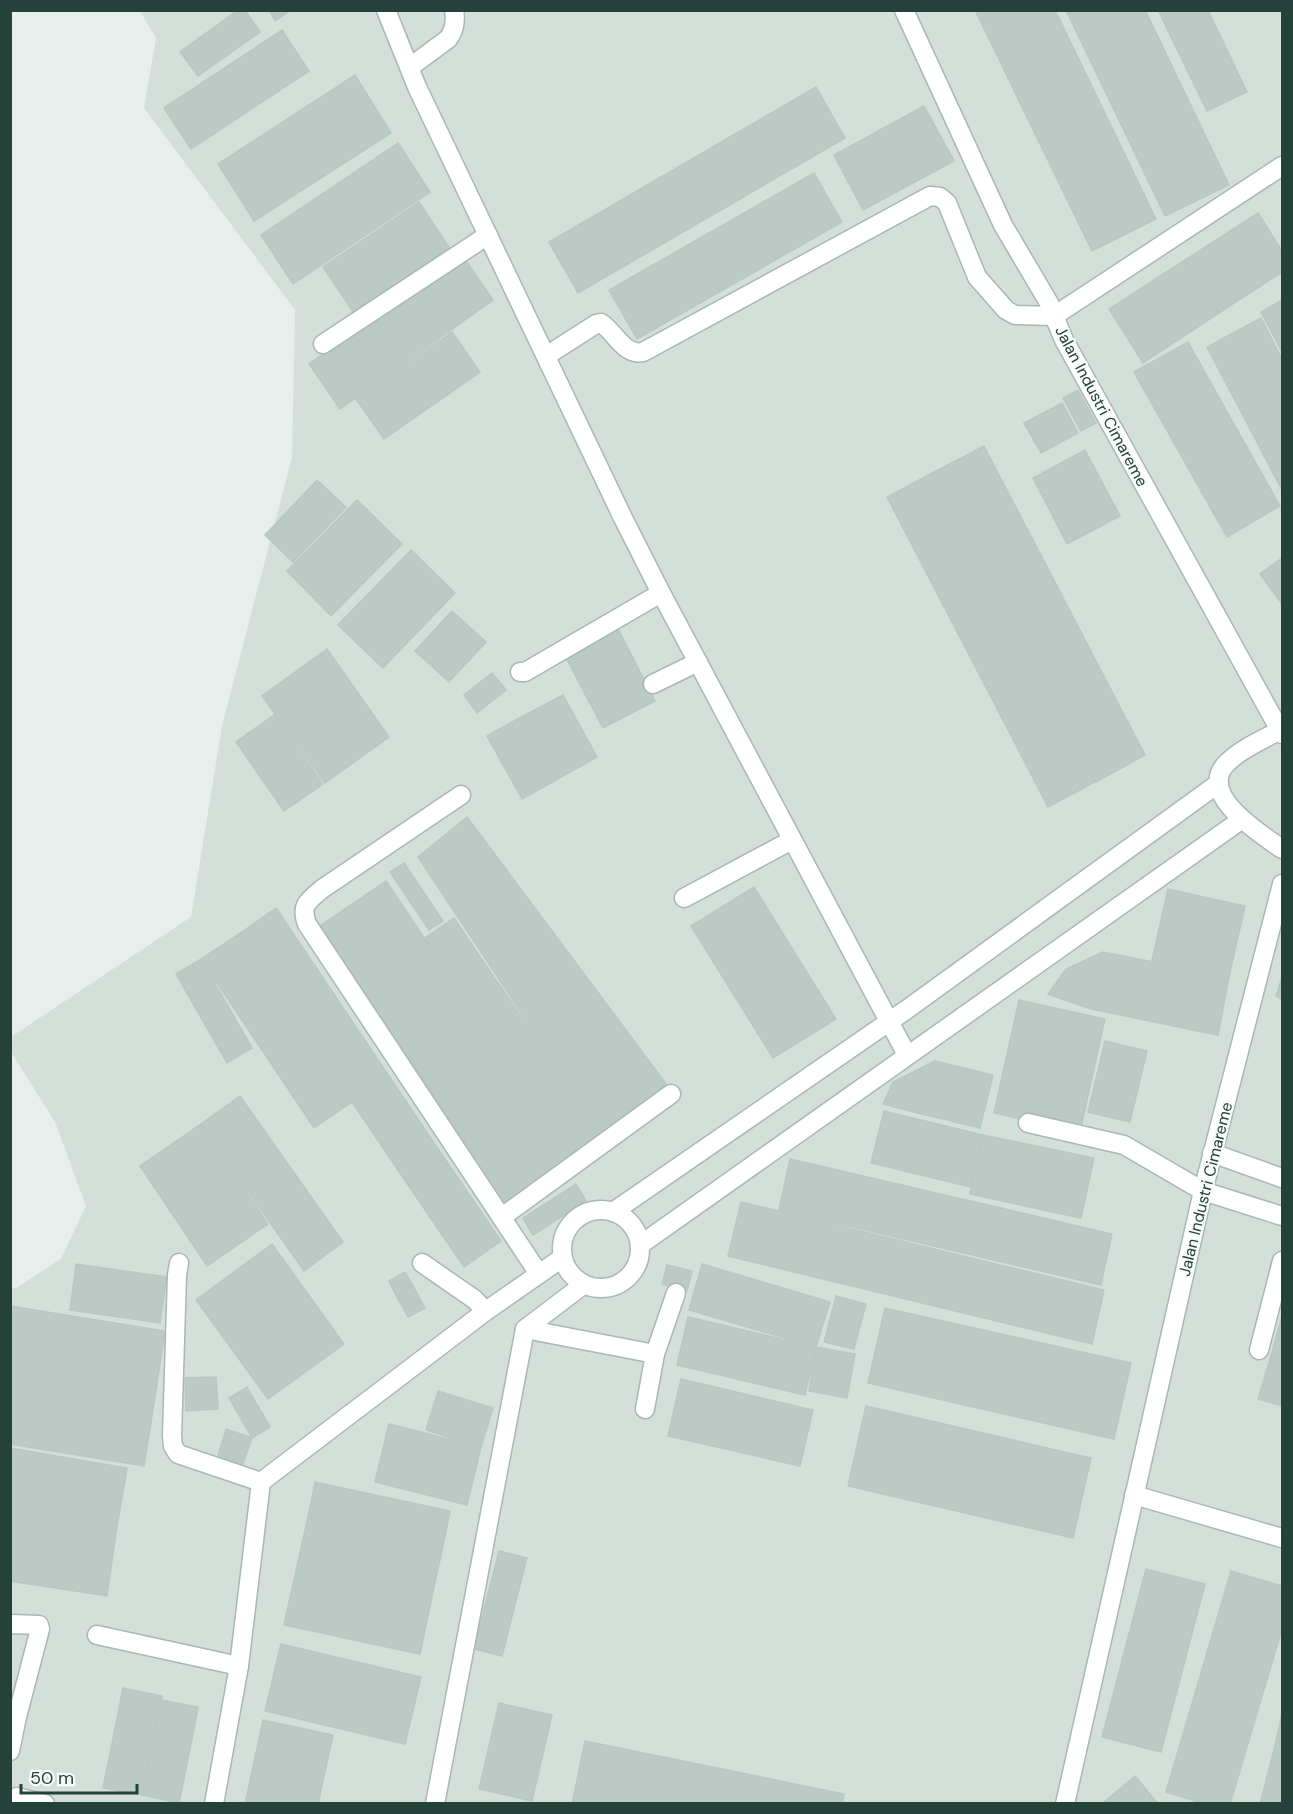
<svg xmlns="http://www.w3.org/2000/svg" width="1293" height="1814" font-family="'DM Sans',sans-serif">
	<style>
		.built { fill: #d4dfda }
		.building { fill: #bbcac4; stroke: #b8c9c2; stroke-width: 1.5 }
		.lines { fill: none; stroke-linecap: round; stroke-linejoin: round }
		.minor-casing { stroke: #a8b8b2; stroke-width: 21 }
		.minor { stroke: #fff; stroke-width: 18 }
		.labels { text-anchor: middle; stroke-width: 4.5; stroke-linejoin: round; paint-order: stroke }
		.street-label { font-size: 16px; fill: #24423a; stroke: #f7fbf9 }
	</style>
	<rect width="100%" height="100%" fill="#e6efeb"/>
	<polygon class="built" points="140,11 1282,11 1282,1803 11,1803 10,1287 16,1288 61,1259 86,1206 55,1122 11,1052 11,1037 191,917 222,726 292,457 295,310 144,108 156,38"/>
	<g class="building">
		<polygon points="238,10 245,10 260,32 198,76 180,52"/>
		<polygon points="269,10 291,10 275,21"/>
		<polygon points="975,10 1055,10 1156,219 1092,251"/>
		<polygon points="1066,10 1145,10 1229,185 1165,216"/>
		<polygon points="1158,10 1208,10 1247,92 1207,111"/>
		<polygon points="282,30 309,71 191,149 164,108"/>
		<polygon points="355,75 391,133 254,221 218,164"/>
		<polygon points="816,87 845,138 578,293 549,242"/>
		<polygon points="924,106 954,161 863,210 834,155"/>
		<polygon points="398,143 430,192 293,284 261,235"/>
		<polygon points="814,173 842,222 637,339 609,290"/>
		<polygon points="419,202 452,252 356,316 323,267"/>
		<polygon points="1258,213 1282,251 1282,272 1219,313 1185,260"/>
		<polygon points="462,255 493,300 340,409 309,364"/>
		<polygon points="1185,260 1219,313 1143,363 1109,309"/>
		<polygon points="1282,300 1282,352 1261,312"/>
		<polygon points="1261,318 1282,359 1282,490 1207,347"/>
		<polygon points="452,332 480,372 384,439 356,399"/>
		<polygon points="1188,342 1280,506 1227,537 1134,372"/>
		<polygon points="1078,390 1096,423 1081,431 1063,398"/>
		<polygon points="1062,403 1078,433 1041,453 1024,423"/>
		<polygon points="984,446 1145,755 1096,782 934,472"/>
		<polygon points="1085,450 1120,516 1067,544 1033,478"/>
		<polygon points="934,472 1095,782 1048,807 887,497"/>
		<polygon points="317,480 346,507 293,562 265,535"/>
		<polygon points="357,500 402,544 331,616 287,571"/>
		<polygon points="411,550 455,593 383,668 338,625"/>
		<polygon points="1282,558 1282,604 1260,574"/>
		<polygon points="452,611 486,642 449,682 415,651"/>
		<polygon points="618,629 655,701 603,728 565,656"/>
		<polygon points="327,649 389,737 325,783 262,696"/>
		<polygon points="492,673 506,690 477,713 464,695"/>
		<polygon points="563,695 597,757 558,779 523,716"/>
		<polygon points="274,715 323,784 284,811 236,742"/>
		<polygon points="523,716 558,779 522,799 487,736"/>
		<polygon points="467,817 670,1089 602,1135 418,857"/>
		<polygon points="404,863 443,921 429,930 390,872"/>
		<polygon points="386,881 571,1157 505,1202 320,926"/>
		<polygon points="754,887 836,1019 773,1058 691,926"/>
		<polygon points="1168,889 1245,906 1229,977 1152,960"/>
		<polygon points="276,908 389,1076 352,1102 239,934"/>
		<polygon points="454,918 483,961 454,981 425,938"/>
		<polygon points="239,934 352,1102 314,1128 201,959"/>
		<polygon points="1103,952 1229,977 1218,1035 1091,1009 1048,994 1066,969"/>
		<polygon points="201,959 252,1048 227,1063 176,974"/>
		<polygon points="483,961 583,1106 553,1128 454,981"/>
		<polygon points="1282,977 1282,999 1276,996"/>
		<polygon points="1019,1000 1105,1019 1092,1078 1006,1059"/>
		<polygon points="1105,1041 1147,1051 1130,1122 1088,1112"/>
		<polygon points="1006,1059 1092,1078 1080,1132 994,1113"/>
		<polygon points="935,1061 922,1114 883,1104 893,1082"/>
		<polygon points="935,1061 993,1075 980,1128 922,1114"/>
		<polygon points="389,1076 445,1159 408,1185 352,1102"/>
		<polygon points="240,1096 343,1242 304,1271 201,1124"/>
		<polygon points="583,1106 602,1135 571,1157 553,1128"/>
		<polygon points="884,1111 983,1135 971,1187 871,1163"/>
		<polygon points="201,1124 268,1224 207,1266 140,1166"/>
		<polygon points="983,1135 1094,1158 1081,1218 970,1194"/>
		<polygon points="445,1159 501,1241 464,1267 408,1185"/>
		<polygon points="790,1159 1112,1234 1101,1285 779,1210"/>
		<polygon points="576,1184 586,1201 533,1235 523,1218"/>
		<polygon points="741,1202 1104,1290 1092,1344 728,1256"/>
		<polygon points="272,1244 344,1344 268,1399 196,1300"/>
		<polygon points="76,1264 167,1277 160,1323 70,1310"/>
		<polygon points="702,1264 830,1302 816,1347 689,1310"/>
		<polygon points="667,1265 692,1271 687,1291 662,1284"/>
		<polygon points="405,1272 413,1286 396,1295 389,1281"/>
		<polygon points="413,1286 425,1308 408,1317 396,1295"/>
		<polygon points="836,1296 866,1304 854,1349 824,1342"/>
		<polygon points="10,1306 165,1331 155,1397 10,1374"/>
		<polygon points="885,1308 1131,1363 1114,1439 868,1383"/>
		<polygon points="1282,1316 1282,1351 1273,1349"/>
		<polygon points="688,1317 816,1347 805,1395 677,1365"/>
		<polygon points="816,1347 855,1354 847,1398 809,1391"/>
		<polygon points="1273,1349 1282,1351 1282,1406 1258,1399"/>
		<polygon points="10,1374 155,1397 144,1466 10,1444"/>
		<polygon points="216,1377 218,1409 186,1411 185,1378"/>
		<polygon points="681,1379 813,1410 800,1466 668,1436"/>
		<polygon points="247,1387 270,1427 252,1438 229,1398"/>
		<polygon points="438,1391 493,1408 481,1447 426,1430"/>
		<polygon points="866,1406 1091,1458 1073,1538 848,1486"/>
		<polygon points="389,1424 481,1447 467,1505 375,1482"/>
		<polygon points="226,1429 252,1438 243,1464 218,1456"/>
		<polygon points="10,1448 127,1468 116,1533 10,1515"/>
		<polygon points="315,1482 450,1511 443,1546 308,1517"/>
		<polygon points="10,1517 116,1533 107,1596 10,1581"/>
		<polygon points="308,1517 443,1546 431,1601 296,1571"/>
		<polygon points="499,1551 527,1558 502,1656 474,1649"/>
		<polygon points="1146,1569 1205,1584 1161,1752 1102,1737"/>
		<polygon points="296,1571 431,1601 420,1654 284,1625"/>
		<polygon points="1231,1571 1282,1586 1282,1629 1230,1804 1205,1804 1166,1792"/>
		<polygon points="281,1644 421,1677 405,1744 265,1711"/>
		<polygon points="123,1688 162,1696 154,1737 115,1729"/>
		<polygon points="161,1700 198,1707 191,1744 154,1737"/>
		<polygon points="499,1703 552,1715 532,1801 479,1789"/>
		<polygon points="1282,1714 1282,1752 1274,1750"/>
		<polygon points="263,1720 333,1735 318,1804 245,1804"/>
		<polygon points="115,1729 154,1737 142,1795 103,1788"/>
		<polygon points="154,1737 191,1744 179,1803 142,1795"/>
		<polygon points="585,1741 844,1794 842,1804 572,1804"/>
		<polygon points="1274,1750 1282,1752 1282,1804 1260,1804"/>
		<polygon points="1135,1776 1158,1804 1102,1804"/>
	</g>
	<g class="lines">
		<defs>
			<g id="minor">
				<polyline points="386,10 417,87 623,518 661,593 907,1055"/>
				<path d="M 410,67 L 448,39 C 455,30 456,21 454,10"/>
				<polyline points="1282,166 1054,316 1064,340 1282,734"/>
				<polyline points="323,344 488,235"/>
				<path d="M 546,356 L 596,324 L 601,323 C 615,332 624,356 643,352 L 930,196 L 940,197 L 947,203 L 977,277 L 1006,310 L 1015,315 L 1054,316 L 1049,303 L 1003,225 L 904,10"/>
				<polyline points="520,672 525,672 661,593"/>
				<polyline points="653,684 698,662"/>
				<path d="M 1280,730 C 1263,740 1242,748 1228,762 C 1194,793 1261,834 1282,849"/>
				<path d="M 461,795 L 322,889 C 308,901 300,905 307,924 L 539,1274"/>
				<polyline points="684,898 792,840"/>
				<polyline points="1028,1123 1124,1145 1203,1191 1282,1216"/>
				<polyline points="1212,1153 1282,1178"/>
				<circle cx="601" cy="1249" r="39"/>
				<polyline points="613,1212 906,1010 1219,783"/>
				<polyline points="502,1217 671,1094"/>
				<polyline points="640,1245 1241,820"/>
				<polyline points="179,1263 177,1275 172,1436 173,1446 178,1454 261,1482"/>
				<polyline points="422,1263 474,1299 486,1311"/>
				<polyline points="525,1329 655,1354 676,1293"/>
				<polyline points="1259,1350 1282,1261"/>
				<polyline points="645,1409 655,1354"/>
				<polyline points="1134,1495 1282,1538"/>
				<polyline points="10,1624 39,1625 40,1629 17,1717 10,1751"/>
				<polyline points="97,1635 239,1666"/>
				<polyline points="17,1797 45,1804"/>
				<polyline points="214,1804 239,1666 261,1482 486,1311 562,1258"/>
				<polyline points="435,1804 525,1329 583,1285"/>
				<polyline points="1065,1804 1203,1191 1282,884"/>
			</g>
		</defs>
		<use href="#minor" class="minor-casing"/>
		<use href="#minor" class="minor"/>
	</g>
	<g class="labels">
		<g class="street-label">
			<text transform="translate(1102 406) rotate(62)" y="6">Jalan Industri Cimareme</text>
			<text transform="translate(1205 1189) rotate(-76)" y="6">Jalan Industri Cimareme</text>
		</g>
	</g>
	<rect width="1293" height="1814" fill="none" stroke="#24423a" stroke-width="24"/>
	<path d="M21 1784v9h116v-9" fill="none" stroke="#24423a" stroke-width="3"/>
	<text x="30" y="1784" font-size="18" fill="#24423a" stroke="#f7fbf9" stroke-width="4.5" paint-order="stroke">50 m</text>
</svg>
